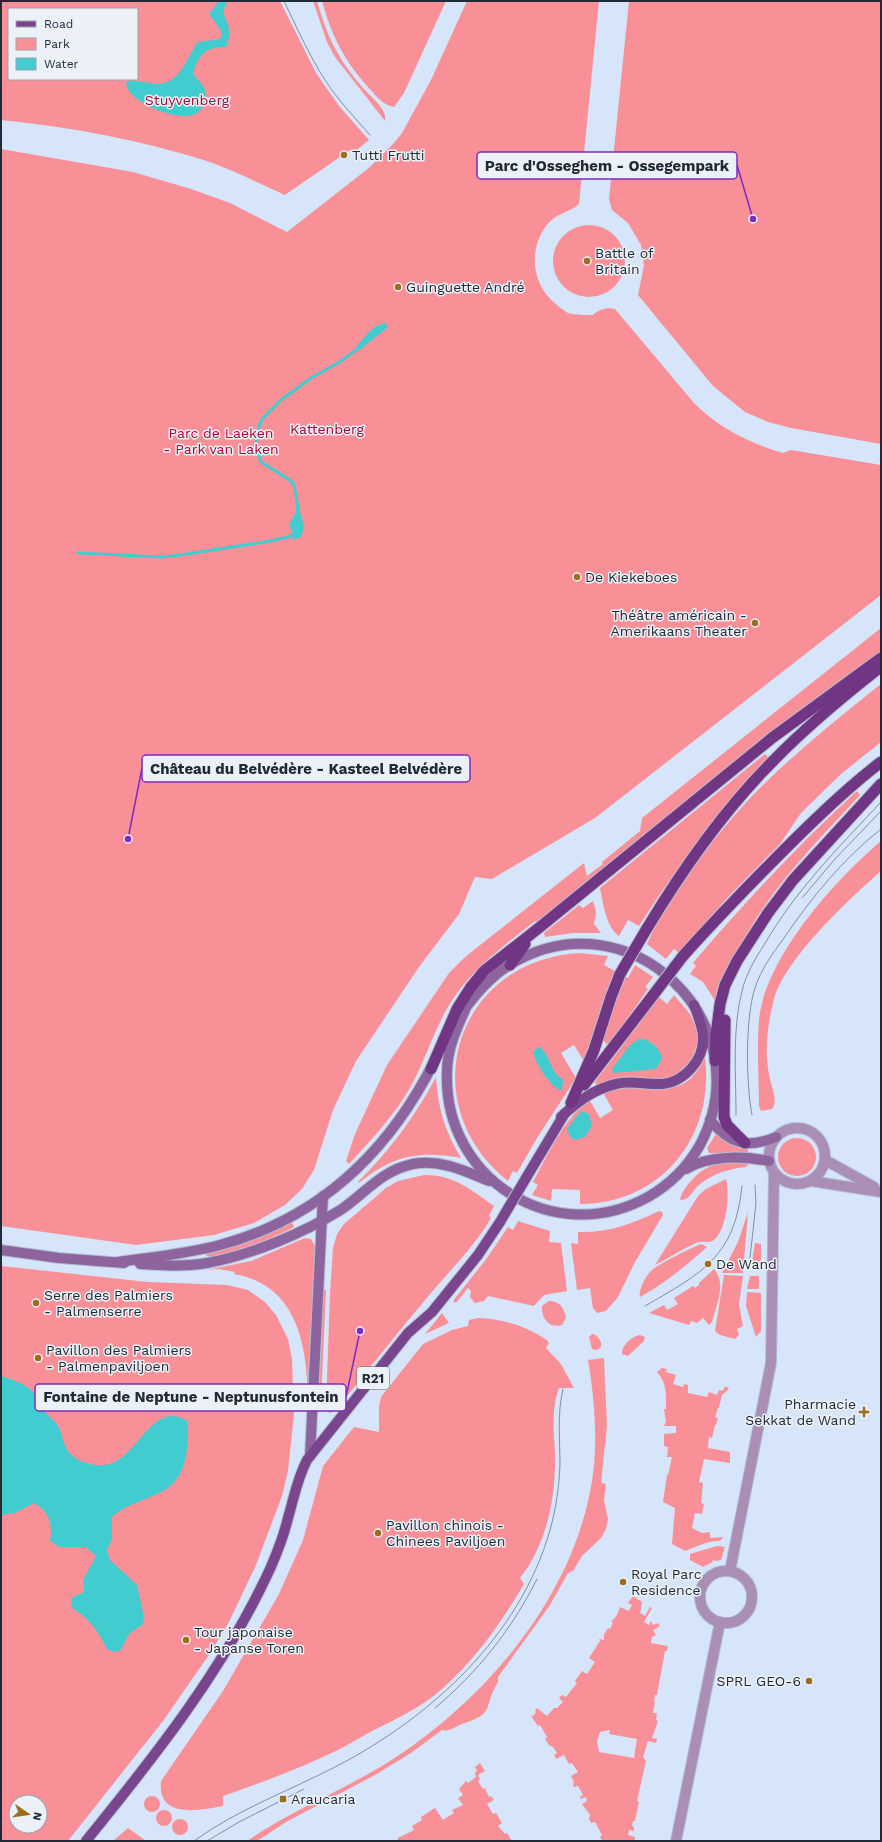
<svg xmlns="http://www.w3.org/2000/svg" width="882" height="1842" font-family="'Work Sans',sans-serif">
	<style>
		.green { fill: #f99098; fill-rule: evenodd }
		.water { fill: #41cdcf }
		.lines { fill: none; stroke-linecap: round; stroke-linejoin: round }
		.stream { stroke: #41cdcf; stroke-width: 3 }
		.tertiary-casing { stroke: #b2c0d2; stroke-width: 12 }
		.secondary-casing { stroke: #b2c0d2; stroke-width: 12 }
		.primary-casing { stroke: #b2c0d2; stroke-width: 12 }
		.trunk-casing { stroke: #b2c0d2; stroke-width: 13 }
		.tertiary { stroke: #aa8eb6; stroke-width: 10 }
		.secondary { stroke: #8e649e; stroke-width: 10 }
		.primary { stroke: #79458c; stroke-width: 10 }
		.trunk { stroke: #703684; stroke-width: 11 }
		.tram { stroke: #8390a0; stroke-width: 1 }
		.primary-bridge-casing { stroke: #b2c0d2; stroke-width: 12; stroke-linecap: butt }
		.trunk-bridge-casing { stroke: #b2c0d2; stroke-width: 13; stroke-linecap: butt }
		.primary-bridge { stroke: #79458c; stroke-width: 10 }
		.trunk-bridge { stroke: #703684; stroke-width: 11 }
		.poi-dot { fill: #9b6d1e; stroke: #ecf1f8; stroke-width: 1.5 }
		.labels { text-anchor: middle; stroke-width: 3; stroke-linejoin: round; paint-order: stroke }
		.shield { fill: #ecf1f8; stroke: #5e6671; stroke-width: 1 }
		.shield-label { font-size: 13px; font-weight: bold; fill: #212b37 }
		.park-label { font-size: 14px; fill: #a00933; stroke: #ecf1f8 }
		.poi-label { font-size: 14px; fill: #212b37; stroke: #ecf1f8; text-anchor: start }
		.leader { fill: none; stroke: #7b2cbf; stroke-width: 1.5 }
		.callout-dot { fill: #7b2cbf; stroke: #ecf1f8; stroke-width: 1.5 }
		.callout { fill: #ecf1f8; stroke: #7b2cbf; stroke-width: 1.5 }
		.callout-label { font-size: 15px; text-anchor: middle; font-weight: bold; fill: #212b37 }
	</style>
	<rect width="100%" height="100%" fill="#d6e5f9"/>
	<g class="green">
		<path d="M 1,1 L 280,1 L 316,73 L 339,106 L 369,140 L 353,153 L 350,150 L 285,195 C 260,184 235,171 210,162 C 142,140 71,127 1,120 ZM 9,9 L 137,9 L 137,79 L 9,79 Z"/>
		<path d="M 313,1 L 317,1 C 328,39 338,59 364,89 C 371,97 388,110 385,121 L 335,57 L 327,42 Z"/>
		<path d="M 322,1 L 446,1 L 404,93 L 394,107 C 383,105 377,97 370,89 C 345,62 332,37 322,1 Z"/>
		<path d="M 467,1 L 599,1 L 579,204 C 569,213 557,212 546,226 C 528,251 532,285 556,304 C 559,307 565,311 568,313 C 576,315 586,315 593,315 C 598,310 608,307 615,309 L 694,403 C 719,428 749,443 783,453 L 791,450 L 881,465 L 881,595 L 595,818 L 492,879 L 475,877 L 459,914 L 419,967 L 356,1061 L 333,1110 L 314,1170 L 302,1189 L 285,1205 L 254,1223 L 214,1235 L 136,1245 L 1,1226 L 1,149 L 133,172 L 191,189 L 230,203 L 287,232 L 370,167 L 394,143 L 402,133 L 431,80 Z"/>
		<polygon points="629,1 881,1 881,444 791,428 768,422 745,412 713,386 638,295 644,265 641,245 628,223 612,210 609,199"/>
		<circle cx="589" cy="261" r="36"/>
		<path d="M 881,628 L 881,652 L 749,751 L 537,923 L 535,921 C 506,944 477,965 455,996 C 436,1023 427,1057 411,1086 C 395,1115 372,1139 349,1164 L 346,1161 L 355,1134 L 387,1065 L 449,973 L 465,957 L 584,863 L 587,876 L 603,864 L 602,862 L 640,831 L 642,818 Z"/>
		<path d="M 881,684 L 881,742 L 841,774 L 801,813 L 780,844 L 728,897 L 679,953 L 674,949 L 666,959 L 647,944 L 652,933 L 649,931 C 681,884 713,837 752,796 C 792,755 837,719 881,684 Z"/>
		<path d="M 765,754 L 770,759 C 722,812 677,865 639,926 L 628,920 L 619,936 C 606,927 603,903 600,888 Z"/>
		<path d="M 857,791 L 860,795 C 817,842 769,889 740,947 C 731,965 724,984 716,1002 L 703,982 L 690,974 L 696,966 L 693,963 C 744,903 799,844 857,791 Z"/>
		<path d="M 881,841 L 881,871 C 849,899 785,959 774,999 C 768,1022 764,1050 769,1074 C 770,1083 779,1102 772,1109 L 761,1111 L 759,1106 C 759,1077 756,1040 760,1012 C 771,952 835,880 881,841 Z"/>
		<polygon points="593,901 596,912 594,924 601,933 573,933 545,937 544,933 579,905 583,908"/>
		<path d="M 579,953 L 608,956 L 604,965 L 615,971 C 601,1000 596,1032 584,1061 L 574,1045 L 561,1053 L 576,1078 L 537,1138 L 517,1173 L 513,1171 L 508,1181 C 411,1103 455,961 579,953 Z"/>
		<polygon points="635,965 653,977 645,987 648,989 611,1042 606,1044 603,1039 623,975 628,978"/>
		<polygon points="674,995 690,1014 696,1027 698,1043 690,1063 682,1072 669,1079 596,1085 595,1082 659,997 667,1004"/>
		<path d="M 705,1057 C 715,1137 661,1204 580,1204 L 580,1190 L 552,1189 L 551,1201 L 532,1195 L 538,1185 L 533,1182 C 548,1154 564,1120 589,1099 L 600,1118 L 613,1110 L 602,1091 C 607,1090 614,1087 620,1086 C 657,1085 685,1102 705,1057 Z"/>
		<path d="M 436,1077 C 438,1108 445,1132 461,1158 C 418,1150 392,1156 359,1183 L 358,1182 C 391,1149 414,1118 436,1077 Z"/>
		<polygon points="716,1134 729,1143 748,1147 748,1153 709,1153 707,1148"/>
		<circle cx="797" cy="1157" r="19"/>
		<path d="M 749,1163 L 746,1167 C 728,1169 714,1173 699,1185 C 693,1190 689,1201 680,1200 C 682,1191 687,1185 693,1179 C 711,1160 725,1163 749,1163 Z"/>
		<path d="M 424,1175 C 452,1174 472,1190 494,1206 L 489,1216 L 491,1218 C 475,1246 452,1268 431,1293 C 398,1332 367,1371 335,1411 L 329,1413 L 326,1407 L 330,1294 L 333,1248 L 337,1234 L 344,1224 L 386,1188 L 398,1181 Z"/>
		<path d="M 726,1179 C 730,1193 727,1230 714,1240 C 710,1244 702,1240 696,1243 C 682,1249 669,1258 655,1265 L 698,1196 L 706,1189 Z"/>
		<path d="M 659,1211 L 662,1212 L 663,1215 L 635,1262 L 618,1297 L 606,1311 L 597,1313 L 593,1308 L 590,1288 L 577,1290 L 571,1243 L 578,1244 L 578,1232 C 608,1233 632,1224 659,1211 Z"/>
		<polygon points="748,1212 743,1273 722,1273 738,1242"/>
		<polygon points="518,1221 550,1231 549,1242 561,1243 567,1291 544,1295 534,1306 488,1296 484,1301 475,1303 470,1297 471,1291 468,1288 456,1303 453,1301 487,1258 508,1227 513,1230"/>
		<path d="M 292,1222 L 294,1227 C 277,1236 223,1260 206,1256 L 207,1254 L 249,1242 Z"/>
		<path d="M 305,1238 L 311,1239 L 316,1248 L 308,1400 C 307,1346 298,1285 234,1274 L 235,1272 L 219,1269 L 207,1270 L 251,1261 Z"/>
		<polygon points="755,1243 761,1244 761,1263 752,1262"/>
		<path d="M 701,1244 L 707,1247 C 686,1266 665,1283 640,1297 C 638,1290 646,1275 652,1270 C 662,1262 689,1249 701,1244 Z"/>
		<path d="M 1,1266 L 148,1282 L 227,1285 L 248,1290 L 265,1302 L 276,1315 L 288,1339 L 292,1359 L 294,1414 L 288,1471 L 282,1496 L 256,1565 L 229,1622 L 211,1652 L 163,1721 L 68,1841 L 1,1841 ZM 16,1802 L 40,1802 L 40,1826 L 16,1826 Z"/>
		<path d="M 714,1269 C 727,1283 716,1306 712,1322 L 709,1325 L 703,1318 L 697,1323 L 691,1321 L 689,1325 L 649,1313 L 664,1305 L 667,1310 L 678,1304 L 674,1298 L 693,1286 L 695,1288 L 699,1285 L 699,1283 Z"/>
		<polygon points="724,1275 743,1276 739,1304 743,1326 737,1329 739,1335 735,1339 720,1335 715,1331"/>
		<polygon points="750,1276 759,1276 759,1289 747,1289"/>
		<polygon points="323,1290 326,1290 321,1402 317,1402"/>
		<polygon points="747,1292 761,1293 761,1331 756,1337 746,1306"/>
		<path d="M 549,1301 C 560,1301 564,1308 566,1318 L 562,1325 C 549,1329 541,1318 542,1306 Z"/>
		<polygon points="442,1313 449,1323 425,1334"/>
		<path d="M 478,1318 C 504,1319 525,1326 547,1340 L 549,1343 L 546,1348 L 561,1364 L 574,1388 L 559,1388 C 551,1410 554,1431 555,1454 C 556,1497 547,1544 520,1578 L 524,1584 C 501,1623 476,1659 442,1689 C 422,1707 396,1719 372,1731 C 361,1737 350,1744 338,1750 C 301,1768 261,1783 223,1796 L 223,1806 C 201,1810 157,1820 161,1781 L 223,1691 L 279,1594 L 303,1540 L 323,1466 L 354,1427 L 379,1432 L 379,1406 L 381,1397 L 423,1344 L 452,1330 L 468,1326 L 469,1320 Z"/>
		<path d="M 592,1334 C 598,1335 602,1341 601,1347 L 597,1350 L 592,1349 L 589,1337 Z"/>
		<path d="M 640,1335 L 645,1337 L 644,1341 L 628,1356 L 622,1354 C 621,1346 632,1336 640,1335 Z"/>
		<path d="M 604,1358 L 607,1426 L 601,1483 L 606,1484 L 604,1500 L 608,1519 L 606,1529 L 601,1538 L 582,1556 L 573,1571 L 568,1573 L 550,1605 L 498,1677 L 498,1682 C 482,1708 497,1713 462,1724 C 454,1727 450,1732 442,1730 L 411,1753 L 375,1775 L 286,1822 L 257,1841 L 247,1841 C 292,1810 344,1790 390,1761 C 490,1697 581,1588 594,1466 C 597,1430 594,1396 588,1360 Z"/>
		<path d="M 662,1368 L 667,1369 L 666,1372 L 676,1375 L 673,1384 L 683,1387 L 684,1384 L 688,1385 L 688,1393 L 707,1397 L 709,1392 L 717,1395 L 719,1390 L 722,1391 L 726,1386 L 729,1389 L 722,1395 L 719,1408 L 718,1408 L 715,1417 L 718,1418 L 716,1425 L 715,1425 L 712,1438 L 709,1437 L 708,1448 L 730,1452 L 730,1463 L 704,1459 L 699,1482 L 703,1483 L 701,1503 L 704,1504 L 702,1514 L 695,1513 L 692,1528 L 702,1533 L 710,1532 L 710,1538 L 723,1537 L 720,1541 C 708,1540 696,1547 685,1551 L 672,1544 L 675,1508 L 663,1502 L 667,1475 L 668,1475 L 672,1457 L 667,1457 L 668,1447 L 664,1446 L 664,1434 L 676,1433 L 676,1426 L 664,1426 L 666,1422 L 664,1409 L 666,1409 C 666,1394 667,1383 657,1372 Z"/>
		<polygon points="717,1546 725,1547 721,1560 715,1561 712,1559 713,1562 703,1567 690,1560 690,1554"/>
		<path d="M 633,1596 L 642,1602 L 640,1613 L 645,1616 L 650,1607 L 652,1608 L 644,1622 L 649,1625 L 651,1621 L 653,1625 L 658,1623 L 660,1626 L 653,1630 L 656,1635 L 652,1637 L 651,1643 L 668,1646 L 667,1651 L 665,1651 L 657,1695 L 655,1695 L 654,1701 L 655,1701 L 653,1713 L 657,1713 L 656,1720 L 658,1721 L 652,1738 L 657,1739 L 656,1743 L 648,1741 L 643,1757 L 646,1761 L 637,1801 L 639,1802 L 635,1821 L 633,1821 L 632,1826 L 634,1827 L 634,1831 L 629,1830 L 628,1835 L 635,1837 L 635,1841 L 602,1841 L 600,1837 L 602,1835 L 595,1822 L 591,1823 L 589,1819 L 590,1815 L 582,1804 L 586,1802 L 587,1799 L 585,1797 L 581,1799 L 580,1797 L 583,1795 L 578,1786 L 574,1787 L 573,1785 L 574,1782 L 571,1776 L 578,1772 L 572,1763 L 569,1764 L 564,1755 L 556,1759 L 554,1755 L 557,1753 L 553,1747 L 549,1745 L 545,1739 L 547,1737 L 540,1725 L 538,1726 L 531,1716 L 533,1716 L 536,1712 L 535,1711 L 537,1708 L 547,1716 L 554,1708 L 557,1708 L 563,1702 L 559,1698 L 562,1695 L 566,1697 L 577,1683 L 575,1681 L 582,1671 L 587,1674 L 595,1662 L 589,1658 L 600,1641 L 599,1639 L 604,1640 L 604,1635 L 608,1628 L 610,1629 L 613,1623 L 611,1622 L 617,1615 L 620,1607 L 629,1611 L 632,1605 L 628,1603 ZM 610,1730 L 609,1734 L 637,1739 L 634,1758 L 599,1752 L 597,1741 L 600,1732 Z"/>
		<polygon points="480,1763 485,1771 478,1775 480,1779 478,1781 483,1789 485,1788 489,1797 491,1796 494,1800 487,1804 493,1814 496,1813 502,1823 498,1826 505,1834 507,1833 512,1841 397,1841 398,1838 414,1830 412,1826 422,1820 421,1817 435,1808 443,1820 454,1813 452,1810 463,1805 458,1798 463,1795 459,1789 466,1781 468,1783 476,1777 475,1773 477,1771 475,1767"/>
		<circle cx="152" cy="1804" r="8"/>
		<circle cx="164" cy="1818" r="8"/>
		<circle cx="180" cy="1827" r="8"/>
		<polygon points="128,1828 146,1841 113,1841"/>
	</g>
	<g class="water">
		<path d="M 219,1 L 227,1 L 223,13 C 229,25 232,34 226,47 C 206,46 197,56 193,74 C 196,78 200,81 203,86 C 210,98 203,115 188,116 C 171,118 128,102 126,83 L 128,81 C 138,80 147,83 156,84 C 181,84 186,58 198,42 L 219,39 L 222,36 L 220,29 L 209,14 Z"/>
		<path d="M 385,323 L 388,327 L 361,349 L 358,350 L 357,346 C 365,337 372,325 385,323 Z"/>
		<polygon points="300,503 300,512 304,527 301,537 292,540 293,534 289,525 296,512 296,504"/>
		<path d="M 639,1039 C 649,1038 661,1049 662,1059 L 656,1069 L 613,1073 L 612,1069 L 630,1045 Z"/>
		<path d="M 538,1047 C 549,1049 550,1075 563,1079 L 562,1091 C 552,1089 532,1060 534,1051 Z"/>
		<polygon points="581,1111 589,1114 592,1126 585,1137 575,1140 570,1137 567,1129"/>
		<path d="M 1,1376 C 11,1379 23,1383 31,1390 C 38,1396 41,1405 46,1413 C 49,1418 55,1420 58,1426 C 62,1434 63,1444 68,1451 C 76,1462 91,1466 104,1465 C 138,1462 151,1398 187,1421 C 189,1433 188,1444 186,1455 C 178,1502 141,1492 112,1517 L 112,1538 L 107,1551 L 110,1560 L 137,1585 L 144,1618 L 143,1624 L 129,1634 L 121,1650 L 114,1652 L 107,1649 C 98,1631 89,1618 72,1608 L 71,1598 L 84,1592 L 83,1580 L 96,1556 L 86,1547 L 59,1547 L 50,1541 C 53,1524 49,1511 34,1503 L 15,1513 L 1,1515 Z"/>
	</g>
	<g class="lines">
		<g class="stream">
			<polyline points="298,507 294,485 291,481 261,462 256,444 259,426 263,418 281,400 311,378 341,361 360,347"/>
			<polyline points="78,553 161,557 180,555 265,542 288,537 295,533"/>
		</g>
		<defs>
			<g id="tertiary">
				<circle cx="797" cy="1156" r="28"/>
				<polyline points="825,1160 874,1187"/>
				<polyline points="811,1181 881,1192"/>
				<polyline points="730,1571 771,1363 774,1173"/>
				<circle cx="726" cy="1597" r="26"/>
				<polyline points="676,1841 720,1622"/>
			</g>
			<g id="secondary">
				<path d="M 452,1028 C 467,1004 486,979 511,964 C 630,893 764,1023 700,1145 C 688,1166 669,1185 648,1197 C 554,1249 443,1179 447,1072 C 447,1050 456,1030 465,1010"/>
				<path d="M 710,1120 C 730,1144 747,1149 776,1137"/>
				<path d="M 686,1169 C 709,1155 743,1156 769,1161"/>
				<polyline points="1,1250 59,1258 124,1263"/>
				<path d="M 118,1262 C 152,1257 187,1254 220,1245 C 320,1218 388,1153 434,1062"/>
				<path d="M 140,1264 C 162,1265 185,1267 207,1263 C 251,1255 304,1233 342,1209 C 366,1192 383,1170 413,1164 C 441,1159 465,1171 489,1181"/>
				<polyline points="310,1456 323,1196"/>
			</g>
			<g id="primary">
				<path d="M 561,1117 C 577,1102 594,1089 616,1084 C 631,1080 646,1085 662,1084 C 684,1082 704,1060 703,1038 C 703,1027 698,1016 694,1005"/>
				<polyline points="526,1178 565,1113"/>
				<path d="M 86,1841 C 155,1756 224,1669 270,1569 C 277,1553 284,1535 288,1518 C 294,1498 297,1479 307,1460 L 408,1333 L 432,1312 L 478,1255 L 500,1222"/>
			</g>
			<g id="trunk">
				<path d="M 646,930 C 682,870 723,811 773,761 C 806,727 841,698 878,669"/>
				<path d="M 683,956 C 717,918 752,882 788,846 C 818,816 848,787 881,762"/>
				<polyline points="510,965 525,944"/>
				<polyline points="725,1020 724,1117 727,1125 745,1143"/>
				<polyline points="715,1061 716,1035 720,1004 725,985 737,961 768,913 793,880 881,784"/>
				<polyline points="431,1069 457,1009 471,987 484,971 540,927 772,738 881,658"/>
				<polyline points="584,1085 654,994"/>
				<polyline points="571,1103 594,1050 611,997 620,974"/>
			</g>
		</defs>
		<use href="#tertiary" class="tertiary-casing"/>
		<use href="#secondary" class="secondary-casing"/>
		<use href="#primary" class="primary-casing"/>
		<use href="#trunk" class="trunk-casing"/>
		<use href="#tertiary" class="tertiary"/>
		<use href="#secondary" class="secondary"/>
		<use href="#primary" class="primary"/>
		<use href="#trunk" class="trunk"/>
		<g class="tram">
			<path d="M 284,1 C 297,28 309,55 325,80 C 338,100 354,117 370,135"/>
			<polyline points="802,898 835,859 881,811"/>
			<path d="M 736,1115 C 736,1074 732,1032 742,991 C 746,974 755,959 764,945 C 795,891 839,847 881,802"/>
			<path d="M 752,1115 C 746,1084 745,1018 755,988 C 761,969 773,953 784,938 C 812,897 842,860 881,829"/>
			<polyline points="750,1258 756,1203 755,1185"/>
			<path d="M 645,1306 C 702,1273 735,1257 742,1186"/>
			<path d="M 435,1708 C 478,1672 512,1629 537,1579"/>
			<path d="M 194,1841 C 238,1809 289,1791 337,1766 C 431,1717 520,1636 550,1530 C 556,1509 559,1487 560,1465 C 560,1440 557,1414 563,1389"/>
			<polyline points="207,1841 239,1822 304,1789"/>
		</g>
		<defs>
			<polyline id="primary-bridge" points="500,1222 526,1178"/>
			<g id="trunk-bridge">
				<polyline points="620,974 646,930"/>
				<polyline points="654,994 683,956"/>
			</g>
		</defs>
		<use href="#primary-bridge" class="primary-bridge-casing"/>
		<use href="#trunk-bridge" class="trunk-bridge-casing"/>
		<use href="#primary-bridge" class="primary-bridge"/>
		<use href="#trunk-bridge" class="trunk-bridge"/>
	</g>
	<g class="poi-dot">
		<circle cx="344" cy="155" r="4"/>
		<circle cx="587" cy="261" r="4"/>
		<circle cx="398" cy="287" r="4"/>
		<circle cx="577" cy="577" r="4"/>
		<circle cx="755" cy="623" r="4"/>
		<circle cx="708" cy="1264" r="4"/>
		<circle cx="36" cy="1303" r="4"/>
		<circle cx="38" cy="1358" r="4"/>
		<path d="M862 1406h4v4h4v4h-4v4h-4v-4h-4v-4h4z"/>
		<circle cx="378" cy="1533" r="4"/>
		<circle cx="623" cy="1582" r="4"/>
		<circle cx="186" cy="1640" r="4"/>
		<circle cx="809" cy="1681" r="4"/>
		<rect x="279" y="1795" width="8" height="8" rx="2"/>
	</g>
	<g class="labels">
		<rect class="shield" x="357" y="1367" width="32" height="22" rx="3"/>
		<g class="shield-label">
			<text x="373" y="1383">R21</text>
		</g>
		<g class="park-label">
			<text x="187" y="105">Stuyvenberg</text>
			<text x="327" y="434">Kattenberg</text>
			<text x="221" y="438">Parc de Laeken<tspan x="221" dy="16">- Park van Laken</tspan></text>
		</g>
		<g class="poi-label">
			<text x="352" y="160">Tutti Frutti</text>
			<text x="595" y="258">Battle of<tspan x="595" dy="16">Britain</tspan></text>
			<text x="406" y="292">Guinguette André</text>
			<text x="585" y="582">De Kiekeboes</text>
			<text x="747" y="620" text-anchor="end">Théâtre américain -<tspan x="747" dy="16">Amerikaans Theater</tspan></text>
			<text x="716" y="1269">De Wand</text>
			<text x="44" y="1300">Serre des Palmiers<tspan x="44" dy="16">- Palmenserre</tspan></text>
			<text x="46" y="1355">Pavillon des Palmiers<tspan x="46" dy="16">- Palmenpaviljoen</tspan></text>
			<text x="856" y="1409" text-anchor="end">Pharmacie<tspan x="856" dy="16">Sekkat de Wand</tspan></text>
			<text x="386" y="1530">Pavillon chinois -<tspan x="386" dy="16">Chinees Paviljoen</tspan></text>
			<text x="631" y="1579">Royal Parc<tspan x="631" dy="16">Residence</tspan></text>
			<text x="194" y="1637">Tour japonaise<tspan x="194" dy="16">- Japanse Toren</tspan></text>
			<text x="801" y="1686" text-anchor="end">SPRL GEO-6</text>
			<text x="291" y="1804">Araucaria</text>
		</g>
	</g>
	<path class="leader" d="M753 219L737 165M128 839L142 768M360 1331L346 1397"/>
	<g class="callout-dot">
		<circle cx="753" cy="219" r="4"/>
		<circle cx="128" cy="839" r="4"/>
		<circle cx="360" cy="1331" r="4"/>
	</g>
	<g class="callout">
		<rect x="477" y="152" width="260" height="27" rx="4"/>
		<rect x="142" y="755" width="328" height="27" rx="4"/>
		<rect x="35" y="1384" width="311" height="27" rx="4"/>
	</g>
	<g class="callout-label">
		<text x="607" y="171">Parc d'Osseghem - Ossegempark</text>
		<text x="306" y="774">Château du Belvédère - Kasteel Belvédère</text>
		<text x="191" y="1402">Fontaine de Neptune - Neptunusfontein</text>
	</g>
	<rect width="882" height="1842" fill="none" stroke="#212b37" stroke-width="4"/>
	<rect x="8" y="8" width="130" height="72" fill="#ecf1f8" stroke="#9ba2ab"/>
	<rect x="16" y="21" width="20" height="6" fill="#79458c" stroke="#9ba2ab"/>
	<text x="44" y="28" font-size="12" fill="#212b37">Road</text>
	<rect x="16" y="38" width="20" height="12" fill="#f99098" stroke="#9ba2ab"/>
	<text x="44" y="48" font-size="12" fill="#212b37">Park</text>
	<rect x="16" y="58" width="20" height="12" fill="#41cdcf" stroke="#9ba2ab"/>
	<text x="44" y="68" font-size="12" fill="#212b37">Water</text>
	<g transform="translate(28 1814) rotate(103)"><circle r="19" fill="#ecf1f8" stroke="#9ba2ab"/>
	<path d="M0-3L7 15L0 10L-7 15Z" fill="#9b6d1e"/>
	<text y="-6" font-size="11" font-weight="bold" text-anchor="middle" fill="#212b37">N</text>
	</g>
</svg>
